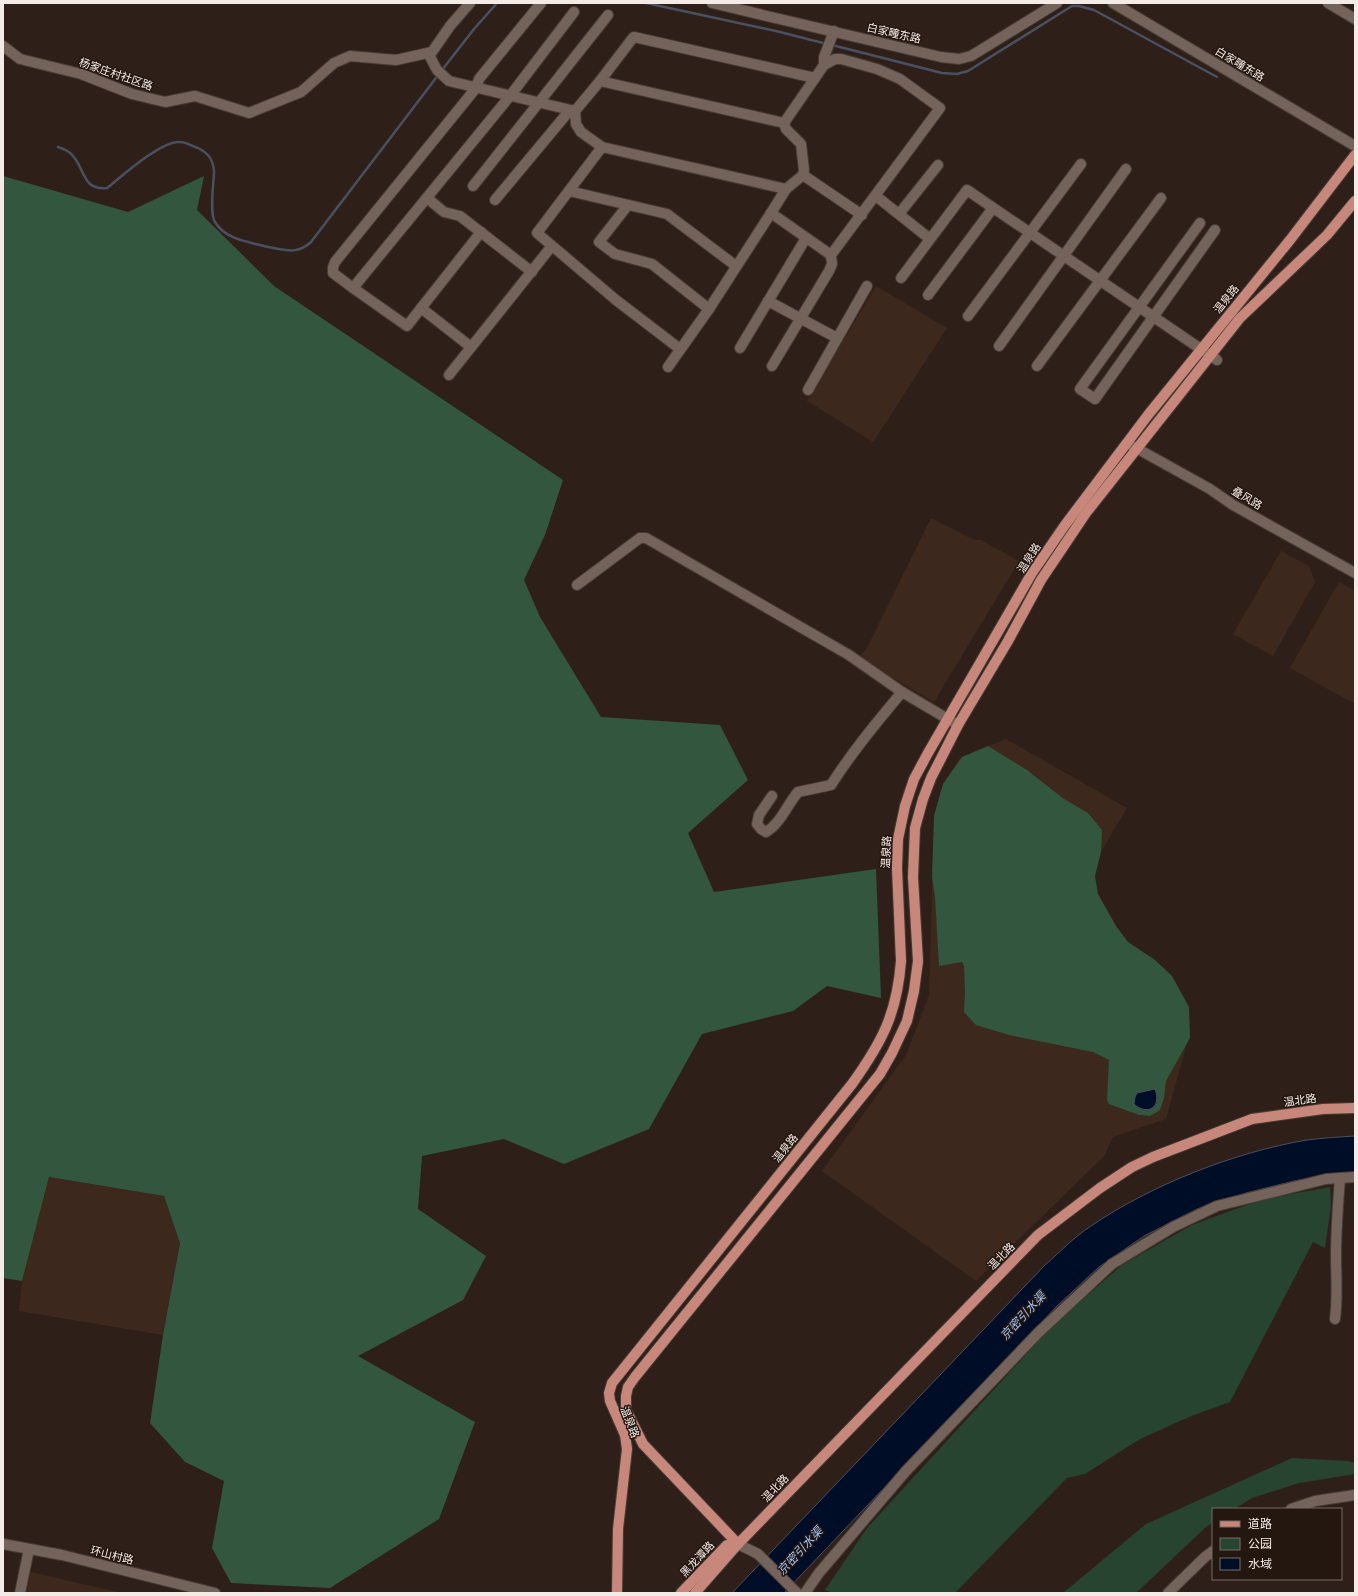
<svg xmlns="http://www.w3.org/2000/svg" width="1358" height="1596" font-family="Rubik,'Noto Sans SC',sans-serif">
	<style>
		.built { fill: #3c281d }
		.green { fill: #274430 }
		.forest { fill: #32563e; fill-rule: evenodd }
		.water { fill: #000d27; stroke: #4a5060 }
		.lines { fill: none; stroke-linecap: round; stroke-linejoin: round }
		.stream { stroke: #4a5060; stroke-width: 2.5 }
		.minor-casing { stroke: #473c36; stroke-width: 12 }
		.major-casing { stroke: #473c36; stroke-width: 12 }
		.minor { stroke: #74635b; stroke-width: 10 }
		.major { stroke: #c7877a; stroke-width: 10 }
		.labels { text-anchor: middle; stroke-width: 3; stroke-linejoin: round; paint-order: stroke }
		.street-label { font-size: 11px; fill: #f5ebe6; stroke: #241710 }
		.water-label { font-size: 12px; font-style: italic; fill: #9dc3fa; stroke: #241710 }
	</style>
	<rect width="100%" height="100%" fill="#2e2019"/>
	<g class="built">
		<polygon points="876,286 947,328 873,442 807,401"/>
		<polygon points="931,518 974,540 981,540 1019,561 934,702 859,658 868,646"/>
		<polygon points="1281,551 1309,566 1315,582 1273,656 1233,634"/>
		<polygon points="1339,582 1355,591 1355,704 1290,668"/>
		<polygon points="1006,739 1127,808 1086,877 1111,934 1177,1009 1186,1047 1166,1119 1113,1137 1104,1156 976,1281 822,1171 906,1055 929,995 934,816 943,784 960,758"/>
		<polygon points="49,1177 164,1196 180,1242 163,1335 19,1311 22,1281"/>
		<polygon points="31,1572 122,1593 27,1593"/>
	</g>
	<g class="green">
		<polygon points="1330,1187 1331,1206 1325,1248 1313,1242 1230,1402 1189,1417 1140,1439 1085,1474 1067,1478 955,1593 834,1593 825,1590 867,1528 1053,1325 1122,1265 1192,1225 1263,1199"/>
		<polygon points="1292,1458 1348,1461 1355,1463 1355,1474 1299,1483 1252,1498 1234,1509 1213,1509 1213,1522 1206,1527 1136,1593 1063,1593 1146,1524"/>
	</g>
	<g class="forest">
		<polygon points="3,176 128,212 204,176 197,210 274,286 563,480 545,535 524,580 540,617 601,717 720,725 748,780 688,833 714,892 876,869 881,998 827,986 793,1011 702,1034 649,1129 564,1164 504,1139 422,1156 418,1209 486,1256 463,1300 358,1356 475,1422 439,1519 330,1588 231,1583 212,1548 224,1481 185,1462 150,1423 163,1335 180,1243 164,1196 49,1177 22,1281 3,1278"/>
		<path d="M 988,746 L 1027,770 L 1064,799 L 1088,813 L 1102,830 L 1101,852 L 1095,876 L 1098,894 L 1116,926 L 1128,942 L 1155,960 L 1172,976 L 1189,1007 L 1190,1038 L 1166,1081 L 1164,1098 L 1160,1110 L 1150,1116 L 1139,1115 L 1109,1104 L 1107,1100 L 1109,1060 L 1093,1052 L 1009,1035 L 976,1025 L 964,1012 L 965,992 L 964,966 L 962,962 L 939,966 L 935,897 L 932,877 L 934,816 L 943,784 L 962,757 ZM 1155,1089 C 1161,1105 1153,1113 1137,1107 L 1137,1093 Z"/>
	</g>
	<g class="water">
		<path d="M 1155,1089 C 1162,1108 1147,1116 1134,1104 L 1135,1097 L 1137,1093 Z"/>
		<path d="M 1355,1136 L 1355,1174 L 1333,1174 L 1294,1181 L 1246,1193 L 1197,1209 L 1144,1236 L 1099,1267 L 1058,1305 L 784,1593 L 732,1593 L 1045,1265 C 1060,1252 1074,1237 1091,1226 C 1151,1185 1235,1152 1307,1140 C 1322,1138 1339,1137 1355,1136 Z"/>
	</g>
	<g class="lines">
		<g class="stream">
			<polyline points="646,3 776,31 827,44"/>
			<polyline points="832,45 942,73 957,74 968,71 1072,6 1079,6 1094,10 1217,77"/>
			<polyline points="442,70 474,29 497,3"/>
			<path d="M 58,147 C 61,148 66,150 69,152 C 86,165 80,191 107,188 C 122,176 162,140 180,142 C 186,142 192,146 198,148 C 208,153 213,159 214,171 C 214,183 209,213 215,222 C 226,240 249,242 268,247 C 285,250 297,255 311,242 L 439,74"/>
		</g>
		<defs>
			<g id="minor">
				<polyline points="712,3 941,57 959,59 971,56 1057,3"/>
				<polyline points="1113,3 1355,146"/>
				<polyline points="1328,3 1355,19"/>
				<polyline points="3,46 20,59 81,74 132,94 165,102 195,96 249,113 301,92 334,63 350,56 396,60 432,52 450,26 470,3"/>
				<polyline points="428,53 437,70 449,81 575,111 600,81 784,123 824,65 824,57 834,31"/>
				<polyline points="600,81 632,39 634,37 815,78"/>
				<polyline points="575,111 576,124 581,132 602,147 786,189 771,213 831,255 940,108 900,79 877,69 841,59 835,59 824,65"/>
				<polyline points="784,123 786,129 801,144 804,170 803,175 786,189"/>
				<polyline points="602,147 537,233 616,300 680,349"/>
				<polyline points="803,175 862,215"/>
				<polyline points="473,186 608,15"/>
				<polyline points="569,191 667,214 736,266"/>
				<polyline points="876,196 930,239"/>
				<polyline points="427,198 444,212 460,216 532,272"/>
				<polyline points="495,200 570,110"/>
				<polyline points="628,205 599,242 615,254 652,264 709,309"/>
				<polyline points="899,214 938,165"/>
				<polyline points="1200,223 1080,389 1095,399 1215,230"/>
				<polyline points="481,232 407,326 353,288 510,96 574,12"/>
				<polyline points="901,278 967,190 1217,360"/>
				<polyline points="353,288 333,273 333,267 335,262 476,88 479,79 541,3"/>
				<polyline points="928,295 993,208"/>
				<polyline points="768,301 837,338"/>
				<polyline points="421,308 471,347"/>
				<polyline points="968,316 1081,164"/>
				<polyline points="999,346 1126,169"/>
				<polyline points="740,348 806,238"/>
				<polyline points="772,366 829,271 832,264 831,255"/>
				<polyline points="1037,366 1161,198"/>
				<polyline points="668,367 709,309 771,213"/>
				<polyline points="449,375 551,247"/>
				<polyline points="808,390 867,286"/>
				<polyline points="1129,444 1210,489 1233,505 1355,573"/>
				<polyline points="577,585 640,538 646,538 849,655 902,692 958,725"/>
				<path d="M 772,796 L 759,815 L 757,824 L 761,829 L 766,832 C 781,823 787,805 798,792 L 831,785 C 852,752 877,722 902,692"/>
				<path d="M 1335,1319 C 1338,1296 1336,1277 1336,1255 C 1336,1229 1338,1204 1340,1178"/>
				<polyline points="1291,1509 1315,1501 1355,1495"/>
				<polyline points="3,1544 62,1555 215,1593"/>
				<polyline points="738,1544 758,1554 797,1593"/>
				<polyline points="20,1593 29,1549"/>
				<polyline points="805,1593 819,1573 906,1471 1039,1332 1112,1264 1173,1227 1217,1206 1326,1179 1355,1177"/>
				<polyline points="1168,1593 1205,1557 1213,1551"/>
			</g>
			<g id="major">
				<polyline points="738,1544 643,1444 626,1410 626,1396 628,1387 635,1377 880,1074 892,1053 907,1021 914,991 918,961 913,877 915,828 923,799 931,778 958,725 1008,641 1041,580 1086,513 1240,318 1327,235 1355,201"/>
				<path d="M 617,1593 L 618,1529 L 627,1449 L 625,1435 L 610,1401 L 609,1393 L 612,1383 L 852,1084 C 882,1042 897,1014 901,961 L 897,868 L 898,839 L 905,806 L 914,779 L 928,753 L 1032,573 L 1065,525 L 1148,415 L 1290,240 L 1355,155"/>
				<polyline points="681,1593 727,1545 738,1544"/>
				<polyline points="695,1593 738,1544 1038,1235 1100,1188 1132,1167 1153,1157 1252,1119 1323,1109 1355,1108"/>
			</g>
		</defs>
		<use href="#minor" class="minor-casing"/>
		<use href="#major" class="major-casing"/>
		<use href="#minor" class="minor"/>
		<use href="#major" class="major"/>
	</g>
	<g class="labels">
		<g class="street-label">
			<text transform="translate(894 33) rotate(13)" y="4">白家疃东路</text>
			<text transform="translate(1240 64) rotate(31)" y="4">白家疃东路</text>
			<text transform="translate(116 74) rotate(19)" y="4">杨家庄村社区路</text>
			<text transform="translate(1226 299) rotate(-51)" y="4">温泉路</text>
			<text transform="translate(1247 498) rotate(31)" y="4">叠风路</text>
			<text transform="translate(1029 558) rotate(-57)" y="4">温泉路</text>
			<text transform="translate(886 852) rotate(-87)" y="4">温泉路</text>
			<text transform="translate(1300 1100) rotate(-8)" y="4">温北路</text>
			<text transform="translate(785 1148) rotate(-51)" y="4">温泉路</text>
			<text transform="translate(1001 1256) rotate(-45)" y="4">温北路</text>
			<text transform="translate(630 1422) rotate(69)" y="4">温泉路</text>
			<text transform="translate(775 1488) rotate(-46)" y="4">温北路</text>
			<text transform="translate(112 1555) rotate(14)" y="4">环山村路</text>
			<text transform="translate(697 1559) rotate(-47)" y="4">黑龙潭路</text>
		</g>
		<g class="water-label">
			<text transform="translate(1023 1316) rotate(-47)" y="4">京密引水渠</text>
			<text transform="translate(800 1551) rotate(-47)" y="4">京密引水渠</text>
		</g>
	</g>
	<rect width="1358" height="1596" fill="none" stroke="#f5ebe6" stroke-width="8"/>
	<rect x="1212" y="1508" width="130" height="72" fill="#241710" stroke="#786c66"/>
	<rect x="1220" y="1521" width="20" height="6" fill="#c7877a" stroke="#786c66"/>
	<text x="1248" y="1528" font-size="12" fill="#f5ebe6">道路</text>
	<rect x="1220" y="1538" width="20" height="12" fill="#274430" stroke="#786c66"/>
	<text x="1248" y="1548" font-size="12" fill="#f5ebe6">公园</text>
	<rect x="1220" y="1558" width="20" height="12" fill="#000d27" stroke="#786c66"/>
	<text x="1248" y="1568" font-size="12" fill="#f5ebe6">水域</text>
</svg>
